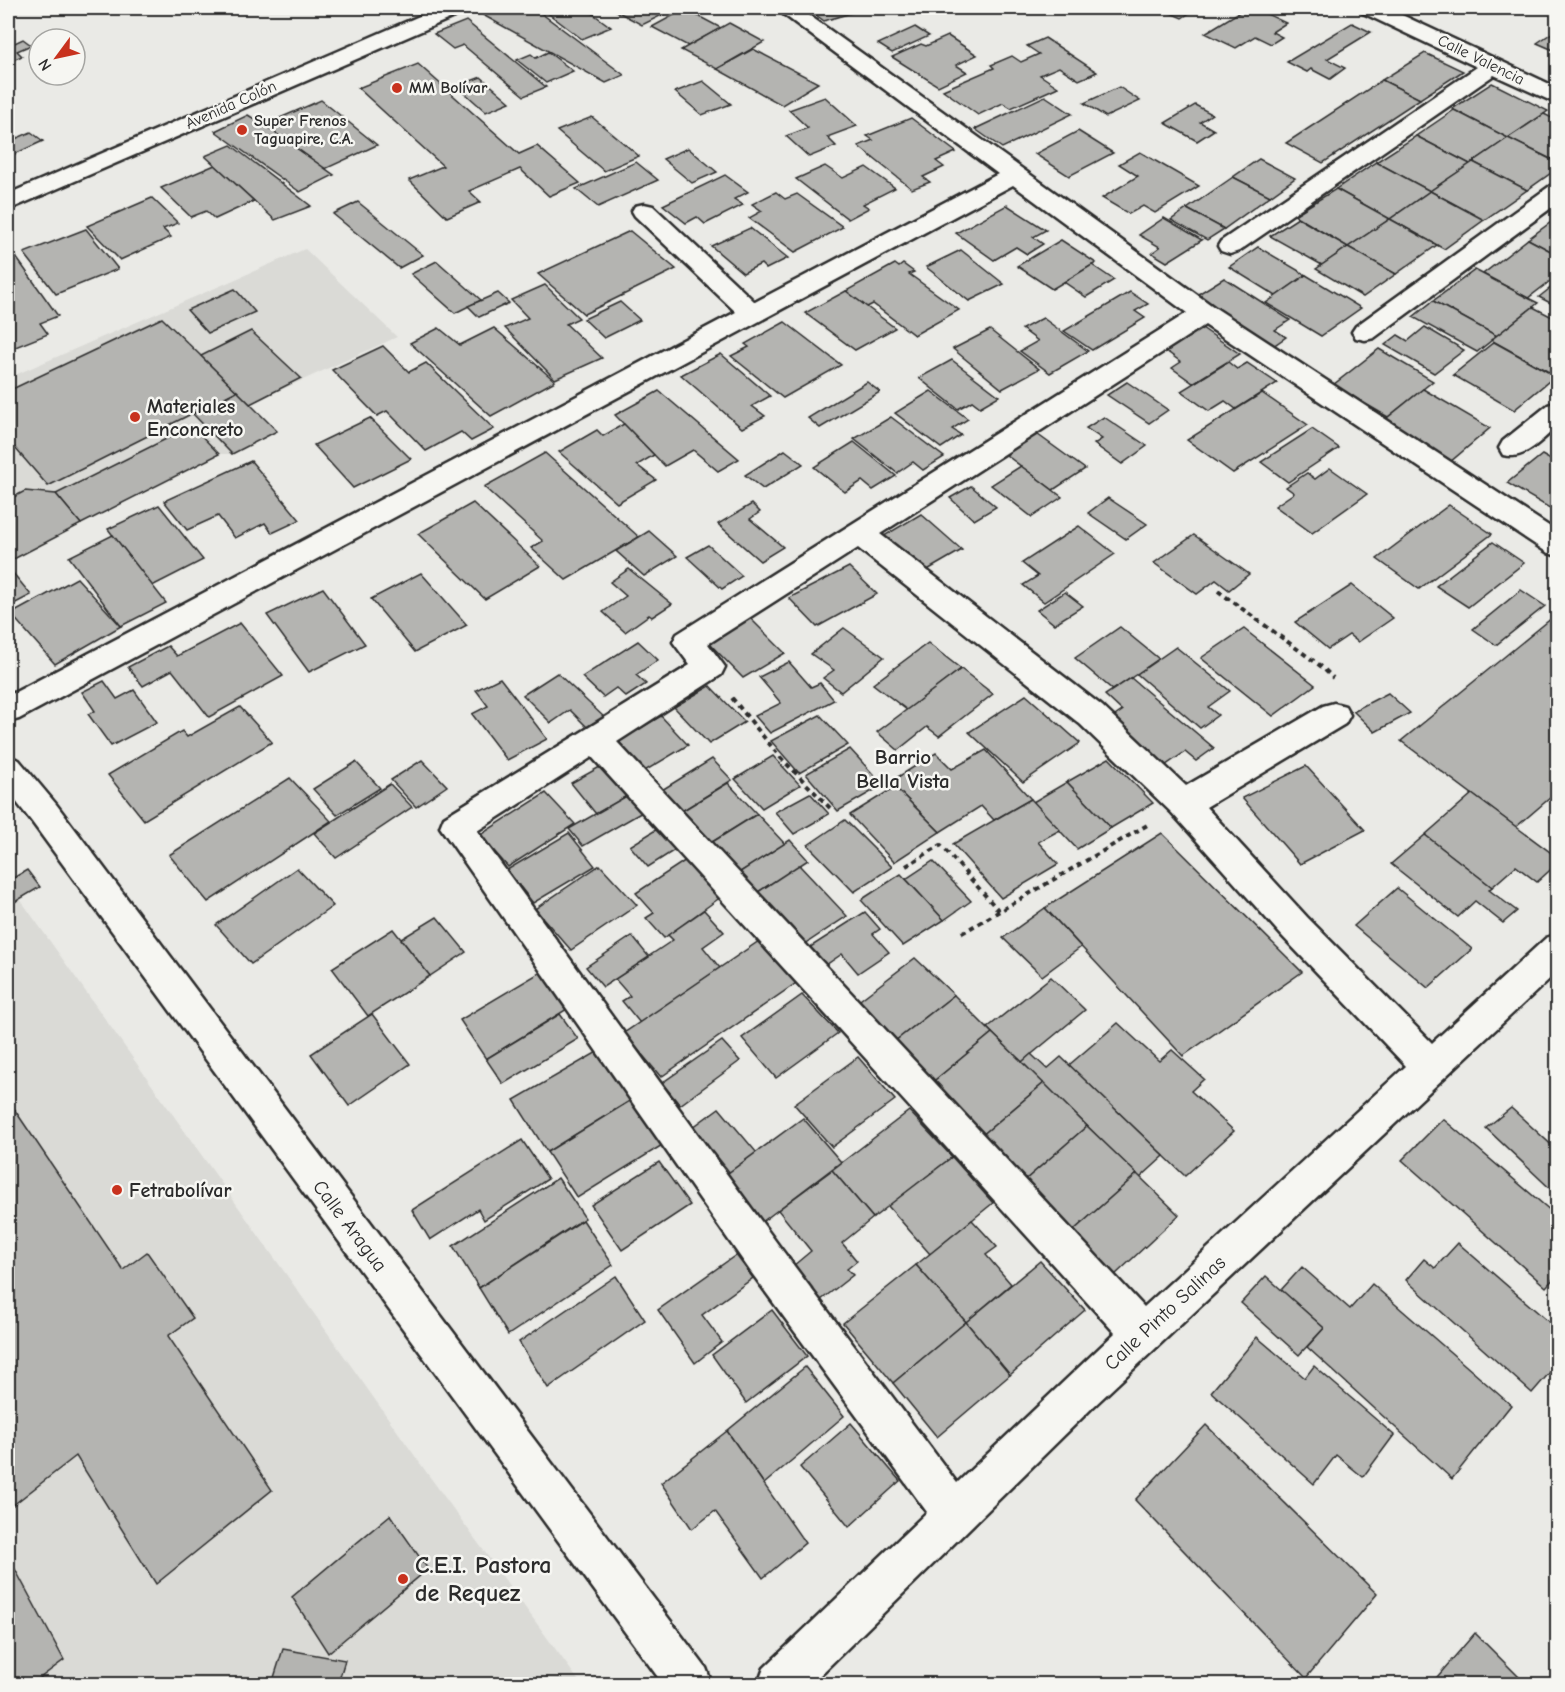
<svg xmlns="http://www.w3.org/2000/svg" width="1565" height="1692" viewBox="0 0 1565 1692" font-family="'Comic Neue',sans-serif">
<rect width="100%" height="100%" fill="#eaeae6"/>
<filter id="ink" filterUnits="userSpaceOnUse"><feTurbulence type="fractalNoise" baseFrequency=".0167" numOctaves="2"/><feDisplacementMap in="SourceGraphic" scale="12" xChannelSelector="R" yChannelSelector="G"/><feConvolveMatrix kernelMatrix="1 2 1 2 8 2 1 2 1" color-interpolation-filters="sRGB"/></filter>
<g filter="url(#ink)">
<g fill="#dadad6">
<path d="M305,249L397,337L250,404L277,431L232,454H219L8,562V363L15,375Z"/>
<path d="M20,899L427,1473L581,1684H8V906Z"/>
</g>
<g fill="#b4b4b1" stroke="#2b2b2b" stroke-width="1.5">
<path d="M500,8H534L624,75L606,83L483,15Z"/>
<path d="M553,8H585L611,27L582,39L545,11Z"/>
<path d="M611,8H664L670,11L642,25Z"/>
<path d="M807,8H868L824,21Z"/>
<path d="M1159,8H1197L1182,18Z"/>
<path d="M1246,8H1254L1286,23L1272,32L1282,37L1271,44L1255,36L1236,48L1205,33Z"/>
<path d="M685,9L721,28L688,46L652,27Z"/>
<path d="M466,21L546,87L524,96L463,45L453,49L434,34Z"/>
<path d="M729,23L764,42L717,69L681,50Z"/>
<path d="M1352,23L1371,32L1327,59L1345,68L1330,79L1311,69L1307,72L1287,62Z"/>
<path d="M915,27L929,36L892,53L878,44Z"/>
<path d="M1558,29V52L1537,43Z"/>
<path d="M948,36L977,55L956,65L967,72L938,86L892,57L921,44L926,46Z"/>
<path d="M1045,38L1097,72L1079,80L1059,67L1040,75L1058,87L1011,108L1003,103L978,115L943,90L994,68L991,65L1012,56L1021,62L1039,54L1027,46Z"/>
<path d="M23,39L31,45L17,51L22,56L8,62V46Z"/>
<path d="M753,49L818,83L782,105L717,69Z"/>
<path d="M548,52L573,71L546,83L517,60L531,54L536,58Z"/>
<path d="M1425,53L1463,71L1420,99L1382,80Z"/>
<path d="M418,64L519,154L537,146L580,183L549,196L520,169L469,191L481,202L447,217L409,180L443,166L358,88Z"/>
<path d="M481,77L510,102L486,112L457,86Z"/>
<path d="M1382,80L1420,99L1323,163L1286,143Z"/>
<path d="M703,81L731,104L702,115L675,92Z"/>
<path d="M1492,83L1548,111L1508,138L1452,109Z"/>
<path d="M1119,87L1140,101L1106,117L1084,103Z"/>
<path d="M1045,96L1072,114L1002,148L975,129Z"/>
<path d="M825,97L857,126L827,137L836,146L809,157L786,136L808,128L789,110Z"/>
<path d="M321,100L377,145L325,169L264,125Z"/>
<path d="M1195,105L1212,114L1200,122L1214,130L1197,141L1165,123Z"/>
<path d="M1454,110L1508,138L1470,164L1416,136Z"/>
<path d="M1544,114L1558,121V157L1553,160L1508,138Z"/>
<path d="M248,115L264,125L334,175L300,192L215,131Z"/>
<path d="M592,117L639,156L604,171L557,131Z"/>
<path d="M911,118L956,152L936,161L944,167L923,177L930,182L912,189L858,146L873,140L867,136Z"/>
<path d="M1078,131L1113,153L1069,176L1035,154Z"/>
<path d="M31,132L43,141L8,157V142Z"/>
<path d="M1416,136L1470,164L1430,191L1376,162Z"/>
<path d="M1508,138L1558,163V168L1527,190L1473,162Z"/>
<path d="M231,145L311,206L275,220L205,156Z"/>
<path d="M688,148L717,172L692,183L663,159Z"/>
<path d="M1140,152L1199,186L1155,213L1143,206L1129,214L1102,198L1138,176L1119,164Z"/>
<path d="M1259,159L1295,178L1270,196L1233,177Z"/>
<path d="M636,162L658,180L598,207L576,189Z"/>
<path d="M1376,162L1430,191L1390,219L1336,189Z"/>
<path d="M1473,162L1527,190L1484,220L1430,191Z"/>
<path d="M215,165L254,201L215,219L206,211L191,217L161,188Z"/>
<path d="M825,166L843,178L866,167L895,188L863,204L869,208L848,219L796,179Z"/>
<path d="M725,175L748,192L734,199L743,205L705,224L697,217L686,223L663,205Z"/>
<path d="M1233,177L1270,196L1224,229L1187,209Z"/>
<path d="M1336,189L1390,219L1348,247L1294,215Z"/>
<path d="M1430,191L1484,220L1444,249L1390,219Z"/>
<path d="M776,192L785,199L797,194L843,227L795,252L749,218L762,211L752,204Z"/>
<path d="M152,198L178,223L163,229L171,237L120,260L87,226Z"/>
<path d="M358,202L423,255L399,268L333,214Z"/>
<path d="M1007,205L1046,230L1033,237L1043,244L1027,254L1016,247L994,260L956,233Z"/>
<path d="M1187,209L1224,229L1207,240L1171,220Z"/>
<path d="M1558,217V255L1528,239Z"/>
<path d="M1164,218L1202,240L1167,262L1152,253L1160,247L1139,235Z"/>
<path d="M1298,218L1348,247L1322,265L1270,236Z"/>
<path d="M1390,219L1437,245L1396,274L1348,247Z"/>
<path d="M750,228L788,258L766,269L761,264L743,273L711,246Z"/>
<path d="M86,229L118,269L56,294L24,253Z"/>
<path d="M630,231L676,269L584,314L538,274Z"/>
<path d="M1528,239L1558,255V275L1528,298L1483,274Z"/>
<path d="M1061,240L1096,263L1052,289L1017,266Z"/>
<path d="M1258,247L1306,275L1276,296L1229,267Z"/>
<path d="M1348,247L1396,274L1363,297L1316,269Z"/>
<path d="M961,250L1004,284L969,301L926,267Z"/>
<path d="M16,257L58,316L40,323L48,334L8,350V260Z"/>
<path d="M437,261L481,300L455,313L411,274Z"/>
<path d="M895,264L899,267L903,264L914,272L909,274L959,310L914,335L873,304L867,307L846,291Z"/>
<path d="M1092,265L1114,280L1086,297L1064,282Z"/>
<path d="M1475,270L1528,298L1538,303L1497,336L1433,301Z"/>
<path d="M1306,275L1361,308L1321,336L1266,303Z"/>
<path d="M1224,278L1290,320L1275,330L1286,337L1273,346L1195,296Z"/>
<path d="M1558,282V307L1539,297Z"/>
<path d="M545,285L579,318L566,324L602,358L555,379L505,328L528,318L511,300Z"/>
<path d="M235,289L255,312L208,333L187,310Z"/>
<path d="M846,291L867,307L895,328L855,350L805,313Z"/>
<path d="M1130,292L1148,304L1135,311L1145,318L1092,350L1064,331Z"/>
<path d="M498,293L509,303L479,317L468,306Z"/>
<path d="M1433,301L1497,336L1477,352L1413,317Z"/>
<path d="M620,302L640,320L604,338L584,319Z"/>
<path d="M1533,307L1558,320V377L1491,340Z"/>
<path d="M162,318L237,391L48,486L8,440V391Z"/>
<path d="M1043,318L1088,351L1050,373L1020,351L1038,341L1022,329Z"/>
<path d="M785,322L841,365L783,398L731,356L749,347L745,344Z"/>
<path d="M1199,326L1240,354L1193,383L1172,368L1181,362L1162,348Z"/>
<path d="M1425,327L1464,350L1434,373L1385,345L1398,335L1408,341Z"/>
<path d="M439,328L460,345L494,328L555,381L491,416L410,343Z"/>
<path d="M990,330L1039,369L1002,389L953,349Z"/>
<path d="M251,331L301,378L250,404L201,356Z"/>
<path d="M1494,342L1555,376L1514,410L1453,375Z"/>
<path d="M383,346L409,372L426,363L494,429L471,441L461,432L426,451L387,411L377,416L332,370Z"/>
<path d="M1379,349L1433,381L1388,417L1333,385Z"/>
<path d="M721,354L770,396L752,406L765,416L742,428L681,375Z"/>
<path d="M952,360L999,396L980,407L972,401L958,409L919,378Z"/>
<path d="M1228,362L1237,369L1247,363L1277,383L1236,409L1225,401L1209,411L1181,391Z"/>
<path d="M867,382L880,392L820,428L808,418Z"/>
<path d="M1127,382L1168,410L1149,423L1107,395Z"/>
<path d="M1423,389L1490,428L1450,462L1382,422Z"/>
<path d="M237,391L277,431L232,454L193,414Z"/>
<path d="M659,391L739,459L718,471L693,450L665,466L615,415Z"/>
<path d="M931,391L968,419L952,429L961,435L941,448L895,413Z"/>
<path d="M1262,393L1308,425L1233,473L1187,440Z"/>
<path d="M891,417L944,457L923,470L913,462L897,473L854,439Z"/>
<path d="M1104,417L1147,446L1122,464L1094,444L1102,439L1086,428Z"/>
<path d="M370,418L411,459L353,488L314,445Z"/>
<path d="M624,424L654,455L637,465L656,480L617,503L559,452L597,430L603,436Z"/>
<path d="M192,426L219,454L81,524L56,494Z"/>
<path d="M1312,429L1339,448L1288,482L1261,462Z"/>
<path d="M1034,432L1085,469L1053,490L1002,452Z"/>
<path d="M854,442L896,476L873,490L862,481L845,492L814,467Z"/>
<path d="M785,450L803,464L763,489L745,475Z"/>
<path d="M545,453L639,537L566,580L531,548L543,541L484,487Z"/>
<path d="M1542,455L1558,464V513L1507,483Z"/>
<path d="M251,461L300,520L272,533L265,523L235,538L218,516L187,530L164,501Z"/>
<path d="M1021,466L1062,497L1032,517L991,485Z"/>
<path d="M1330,468L1367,494L1312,533L1275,506L1294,493L1286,487L1307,473L1315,479Z"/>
<path d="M971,486L996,507L974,520L950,498Z"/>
<path d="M25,491L56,494L81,524L8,562V500Z"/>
<path d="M1108,498L1147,524L1126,539L1088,513Z"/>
<path d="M473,503L540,566L485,599L418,534Z"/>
<path d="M752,504L760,512L750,519L783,547L760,561L718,524Z"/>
<path d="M159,505L203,560L152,586L108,529Z"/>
<path d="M1449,505L1492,534L1419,589L1377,559Z"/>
<path d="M921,514L962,550L924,572L884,536Z"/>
<path d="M1079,526L1115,554L1044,602L1023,585L1038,576L1022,563Z"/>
<path d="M649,531L677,556L644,576L616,551Z"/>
<path d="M113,535L166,603L121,626L69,557Z"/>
<path d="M1194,535L1249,574L1229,590L1216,580L1197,594L1154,563Z"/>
<path d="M1493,542L1524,563L1468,607L1436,586Z"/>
<path d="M708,545L742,576L722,589L687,557Z"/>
<path d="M8,567L31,595L8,607Z"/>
<path d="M849,567L877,594L817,627L789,598Z"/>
<path d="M629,569L672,604L652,617L649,615L625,632L603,612L626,596L610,582Z"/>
<path d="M421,573L467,625L415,652L371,599Z"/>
<path d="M77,578L121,626L55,664L11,614Z"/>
<path d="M1352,585L1393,618L1358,642L1349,635L1328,649L1295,622Z"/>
<path d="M323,588L365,644L309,672L267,615Z"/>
<path d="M1521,590L1545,606L1496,645L1473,629Z"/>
<path d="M1065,592L1083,606L1054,624L1037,610Z"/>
<path d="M1558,613V791L1516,827L1401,741Z"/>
<path d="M750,618L785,653L743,678L708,642Z"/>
<path d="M240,623L283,676L209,717L172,670L143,686L128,667L168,646L177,656Z"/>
<path d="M1120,627L1159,659L1113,690L1075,658Z"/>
<path d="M844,628L884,657L841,692L823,678L834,670L811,654Z"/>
<path d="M1244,629L1315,685L1273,716L1201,658Z"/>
<path d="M638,641L658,660L636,675L646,684L626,697L616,688L603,697L582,677Z"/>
<path d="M928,643L961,669L907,710L873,684Z"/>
<path d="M1176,647L1230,691L1208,707L1218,715L1200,728L1137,674Z"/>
<path d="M789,662L811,687L820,683L834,700L770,733L755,716L781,703L759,677Z"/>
<path d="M961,669L993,694L939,736L927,727L898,750L877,732Z"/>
<path d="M557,673L604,717L587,727L570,710L551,723L523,695Z"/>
<path d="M500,678L547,739L507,760L472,714L488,706L476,690Z"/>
<path d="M1131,678L1214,748L1196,761L1185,752L1166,765L1112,718L1122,711L1105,695Z"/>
<path d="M104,681L117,699L134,690L157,722L111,746L88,714L95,711L82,692Z"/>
<path d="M710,686L745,722L709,744L674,707Z"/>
<path d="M1388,693L1410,713L1375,732L1353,711Z"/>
<path d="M1026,695L1080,743L1023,782L969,732Z"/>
<path d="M240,707L272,742L144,820L108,775L182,731L187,737Z"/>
<path d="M820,715L848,745L799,773L771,741Z"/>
<path d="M661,716L688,745L638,775L612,745Z"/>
<path d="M850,749L883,785L838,811L806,774Z"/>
<path d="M986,750L1031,799L994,820L981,806L940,832L890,782L936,753L952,769Z"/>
<path d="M773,756L800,785L762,808L735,779Z"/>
<path d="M1109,758L1153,803L1111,828L1067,782Z"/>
<path d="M712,759L732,780L677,814L657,793Z"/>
<path d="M422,760L447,786L416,807L391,780Z"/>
<path d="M356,762L380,788L337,815L313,789Z"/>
<path d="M607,763L632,793L596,814L571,783Z"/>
<path d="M1306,766L1365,830L1300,864L1242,798Z"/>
<path d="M290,778L331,821L208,902L169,855Z"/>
<path d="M1067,782L1111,828L1077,849L1033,802Z"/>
<path d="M728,783L757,814L701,849L677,814Z"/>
<path d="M390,784L412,807L336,858L314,833Z"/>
<path d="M895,787L940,832L894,862L850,815Z"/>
<path d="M546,793L575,824L508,867L480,835Z"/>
<path d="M632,793L646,810L583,846L569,829Z"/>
<path d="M810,793L829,814L794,834L775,812Z"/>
<path d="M1472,794L1558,858V863L1537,882L1516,866L1492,887L1425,835Z"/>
<path d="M1031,799L1060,830L1038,842L1058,864L1001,898L953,844Z"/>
<path d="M757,814L785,844L734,876L706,846Z"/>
<path d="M845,820L892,867L854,892L808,845Z"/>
<path d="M662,826L681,846L648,867L630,846Z"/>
<path d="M569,833L595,866L533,903L507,870Z"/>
<path d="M1162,833L1302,972L1183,1056L1045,908Z"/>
<path d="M1425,835L1492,887L1489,890L1517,911L1503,923L1475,901L1458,917L1391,864Z"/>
<path d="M790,840L808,860L752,896L734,876Z"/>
<path d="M686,860L721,897L664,938L646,918L654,913L636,893Z"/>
<path d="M933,861L971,901L944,920L906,879Z"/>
<path d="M600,865L637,905L571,950L535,909Z"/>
<path d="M799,865L847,916L805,944L758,892Z"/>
<path d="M297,868L333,906L251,964L216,925Z"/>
<path d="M27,870L40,887L8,906V881Z"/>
<path d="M901,874L944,920L903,946L861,900Z"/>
<path d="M1397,888L1472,949L1428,988L1354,926Z"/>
<path d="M1045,908L1081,947L1042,976L1003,938Z"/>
<path d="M704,910L724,932L703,947L720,968L640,1023L622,1001L630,996L615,979L673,940L668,935Z"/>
<path d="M865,912L880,929L873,934L889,952L858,973L842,954L817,971L801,953Z"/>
<path d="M437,917L466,952L430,976L401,939Z"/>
<path d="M393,929L430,976L368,1016L332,968Z"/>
<path d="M632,936L649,957L603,987L586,967Z"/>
<path d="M762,939L799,981L661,1077L624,1033Z"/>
<path d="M915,958L954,995L890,1045L852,1006Z"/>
<path d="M546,969L572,1006L486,1059L460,1020Z"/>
<path d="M1051,977L1085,1010L1022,1062L987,1028Z"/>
<path d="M802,995L838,1033L776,1078L742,1038Z"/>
<path d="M954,995L992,1033L929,1085L890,1045Z"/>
<path d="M372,1014L410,1064L349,1106L311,1054Z"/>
<path d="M560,1014L578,1039L503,1084L486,1059Z"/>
<path d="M1118,1023L1159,1061L1172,1050L1204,1079L1191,1091L1234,1131L1185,1176L1069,1065Z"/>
<path d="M992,1033L1044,1083L980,1137L929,1085Z"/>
<path d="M722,1041L740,1061L680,1105L662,1083Z"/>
<path d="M599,1051L633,1099L547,1152L514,1100Z"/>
<path d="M1031,1054L1047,1069L1061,1057L1164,1156L1140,1178L1022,1062Z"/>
<path d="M858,1057L895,1100L832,1147L794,1104Z"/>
<path d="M1044,1083L1087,1126L1024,1181L980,1137Z"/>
<path d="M633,1099L664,1144L577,1198L547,1152Z"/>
<path d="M8,1100L123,1270L147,1252L193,1318L168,1336L272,1490L156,1584L76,1456L8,1509Z"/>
<path d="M719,1108L757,1153L730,1173L712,1150L703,1157L685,1133Z"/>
<path d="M1511,1108L1556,1149L1558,1148V1196L1486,1128Z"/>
<path d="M909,1111L952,1157L873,1218L832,1170Z"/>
<path d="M803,1118L841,1162L758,1225L720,1179Z"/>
<path d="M1443,1119L1558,1217V1274L1546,1287L1402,1160Z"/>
<path d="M1087,1126L1137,1174L1073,1231L1024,1181Z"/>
<path d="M522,1140L548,1179L484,1220L478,1209L430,1240L412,1210Z"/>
<path d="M952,1157L993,1203L930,1254L888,1206Z"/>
<path d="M659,1162L690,1205L622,1250L591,1205Z"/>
<path d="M832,1170L873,1218L842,1243L857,1261L847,1269L853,1275L821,1300L793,1266L811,1251L778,1210Z"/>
<path d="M1137,1174L1179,1215L1115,1275L1073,1231Z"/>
<path d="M558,1178L585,1218L479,1288L453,1246Z"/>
<path d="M583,1220L613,1265L508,1335L479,1288Z"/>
<path d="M972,1220L997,1247L986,1255L1011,1284L966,1322L916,1265Z"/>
<path d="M1458,1243L1558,1330V1363L1532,1393L1406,1280L1424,1259L1435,1268Z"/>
<path d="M736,1255L753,1278L702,1315L722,1342L695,1363L658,1310Z"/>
<path d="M1040,1261L1085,1310L1010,1375L966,1322Z"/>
<path d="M916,1265L966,1322L893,1383L843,1323Z"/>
<path d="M1302,1267L1350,1309L1372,1284L1511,1405L1452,1479L1307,1347L1324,1328L1281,1290Z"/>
<path d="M616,1276L645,1320L548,1388L519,1342Z"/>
<path d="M1266,1276L1324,1328L1299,1355L1241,1303Z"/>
<path d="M772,1310L807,1356L746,1403L712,1355Z"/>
<path d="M966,1322L1010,1375L937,1437L893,1383Z"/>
<path d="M1257,1337L1305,1378L1314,1366L1394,1435L1363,1477L1336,1455L1314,1484L1211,1392Z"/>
<path d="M805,1367L844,1416L764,1484L727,1431Z"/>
<path d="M851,1423L900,1481L849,1527L800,1467Z"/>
<path d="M1206,1425L1377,1594L1306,1678L1135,1500Z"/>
<path d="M727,1431L805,1543L763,1578L715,1511L692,1529L661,1483Z"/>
<path d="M390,1515L428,1569L328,1653L292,1597Z"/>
<path d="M15,1569L64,1660L40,1678L43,1684H8V1574Z"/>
<path d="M1475,1633L1526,1684H1431Z"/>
<path d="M283,1649L345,1660L338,1684H272Z"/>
</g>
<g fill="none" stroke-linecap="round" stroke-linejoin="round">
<defs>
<g id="street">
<path d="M438,8H466L463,13L8,210V194Z"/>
<path d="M775,8H799L1214,307L1558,532V556L1548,553L1205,325L880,534L1102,706L1186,786L1323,706L1334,703L1345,706L1350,715L1345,724L1206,807L1307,917L1432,1043L1546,938L1558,934V971L1093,1407L811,1684H758L764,1668L927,1512L751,1272L440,827L444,817L690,665L673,642L677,634L1187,313L1013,185L19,719L8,722V696L736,312L635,216L632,211L635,206L644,204L653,206L755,302L998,174ZM858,548L1080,724L1172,813L1283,937L1406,1066L1144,1307L617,742L721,675L725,667L708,644ZM592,757L1115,1333L957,1483L779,1246L477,831Z"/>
<path d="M1361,8H1387L1558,88V104L1494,75L1239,251L1230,254L1221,251L1218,246L1221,241L1477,67L1363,13Z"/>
<path d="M1558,184V203L1374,338L1365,340L1356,338L1352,332L1356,326L1550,186Z"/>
<path d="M1558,402V426C1542,439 1525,461 1503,455L1499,448L1503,441L1548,405Z"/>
<path d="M8,756L19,760L56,804L706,1668L712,1684H663L32,822L8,791Z"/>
</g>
</defs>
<use href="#street" stroke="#2b2b2b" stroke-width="5"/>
<g stroke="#2b2b2b" stroke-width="4" stroke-dasharray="5 4.5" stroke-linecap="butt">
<path d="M1218,591L1322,667L1333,678"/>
<path d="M732,698L780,757L833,811"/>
<path d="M906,866L941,845L999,911"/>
<path d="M962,933L1149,824"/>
</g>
<use href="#street" fill="#f6f6f2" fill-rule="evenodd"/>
</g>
</g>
<g fill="#c8321e" stroke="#f6f6f2" stroke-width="2">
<circle cx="397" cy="88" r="6"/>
<circle cx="242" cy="130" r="6"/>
<circle cx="135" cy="417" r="6"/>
<circle cx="117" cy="1190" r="6"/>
<circle cx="403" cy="1579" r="6"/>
</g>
<g text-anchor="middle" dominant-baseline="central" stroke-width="5" stroke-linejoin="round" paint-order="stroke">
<g font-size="16" fill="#2b2b2b" stroke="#f6f6f2">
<text transform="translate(1481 60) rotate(26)">Calle Valencia</text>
<text transform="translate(231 105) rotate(-24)">Avenida Colón</text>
</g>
<g font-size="16" font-weight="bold" fill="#2b2b2b" stroke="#f6f6f2" text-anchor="start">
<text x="409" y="88">MM Bolívar</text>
<text x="254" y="121">Super Frenos<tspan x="254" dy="18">Taguapire, C.A.</tspan></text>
</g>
<g font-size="20" font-weight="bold" fill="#2b2b2b" stroke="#f6f6f2" text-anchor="start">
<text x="147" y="406">Materiales<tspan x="147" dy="23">Enconcreto</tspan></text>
<text x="129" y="1190">Fetrabolívar</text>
</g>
<g font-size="20" fill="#2b2b2b" stroke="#f6f6f2">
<text transform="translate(350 1226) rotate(53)">Calle Aragua</text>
<text transform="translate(1165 1313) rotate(-43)">Calle Pinto Salinas</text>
</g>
<g font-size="21" font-weight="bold" fill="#2b2b2b" stroke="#f6f6f2">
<text x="903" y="757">Barrio<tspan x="903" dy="24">Bella Vista</tspan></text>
</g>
<g font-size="24" font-weight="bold" fill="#2b2b2b" stroke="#f6f6f2" text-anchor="start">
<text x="415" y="1565">C.E.I. Pastora<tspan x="415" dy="28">de Requez</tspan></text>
</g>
</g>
<rect width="1565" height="1692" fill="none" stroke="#f6f6f2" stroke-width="30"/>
<rect x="15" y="15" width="1535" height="1662" fill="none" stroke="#2b2b2b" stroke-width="2" filter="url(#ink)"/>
<g transform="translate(57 57) rotate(237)"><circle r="28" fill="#f6f6f2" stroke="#a5a5a2" stroke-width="1.5"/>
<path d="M0-4.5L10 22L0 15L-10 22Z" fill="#c8321e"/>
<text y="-9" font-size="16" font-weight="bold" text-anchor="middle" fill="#2b2b2b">N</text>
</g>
</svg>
